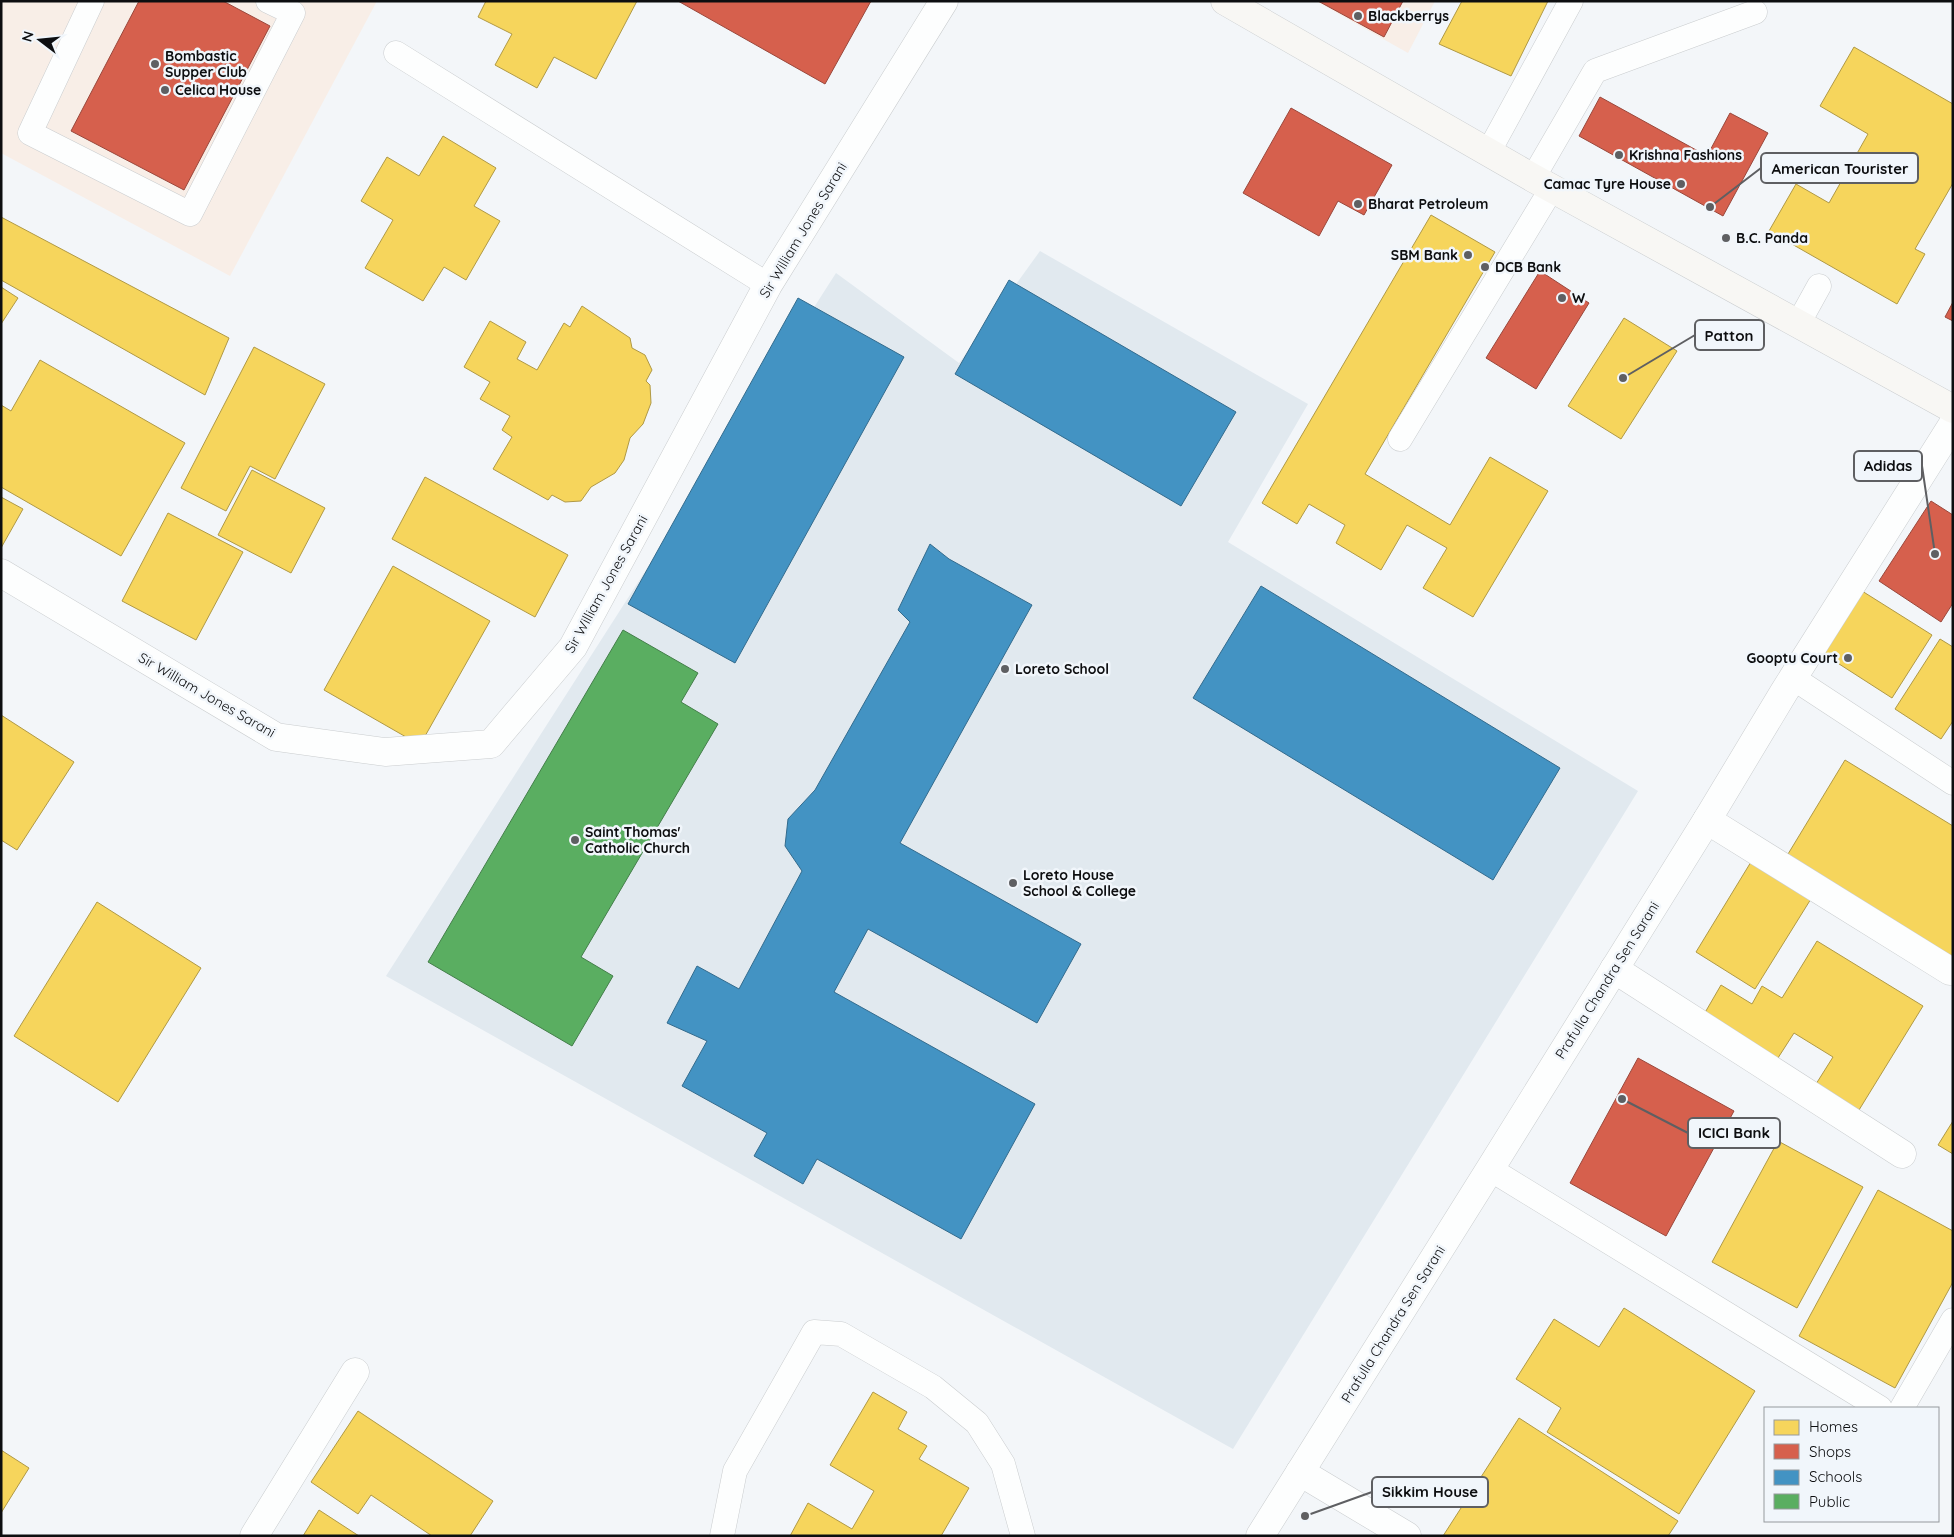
<svg xmlns="http://www.w3.org/2000/svg" width="1954" height="1537" viewBox="0 0 1954 1537" font-family="Quicksand,sans-serif">
<rect width="100%" height="100%" fill="#f3f6f9"/>
<g fill="#f8eee7">
<path d="M1,1H377L230,276L1,153Z"/>
<path d="M1316,1H1435L1408,53Z"/>
</g>
<path fill="#e1e9ef" d="M1040,251L1308,404L1228,542L1638,791L1233,1449L386,976L836,273L959,363Z"/>
<g fill="#f6d55c" stroke="#b09945">
<path d="M486,1H637L596,79L554,57L537,88L495,65L512,34L478,17Z"/>
<path d="M1462,1H1548L1511,76L1439,44Z"/>
<path d="M1854,47L1953,104V183L1915,249L1925,254L1897,304L1769,231L1796,184L1829,203L1868,134L1820,106Z"/>
<path d="M443,136L496,168L474,206L500,221L466,280L444,267L423,301L365,268L393,220L361,201L387,157L419,176Z"/>
<path d="M1431,215L1495,252L1365,474L1450,525L1490,457L1548,491L1473,617L1423,588L1447,548L1407,525L1381,570L1336,543L1345,525L1309,504L1297,524L1262,503Z"/>
<path d="M1,217L229,338L205,395L1,280Z"/>
<path d="M1,287L18,298L1,324Z"/>
<path d="M582,306L630,338L632,348L645,355L652,370L646,381L650,385L651,403L643,424L630,438L624,460L615,473L591,487L581,501L565,502L552,495L548,500L493,469L512,437L502,430L510,416L480,399L490,382L464,367L490,321L526,342L517,359L537,370L564,323L570,327Z"/>
<path d="M1624,318L1677,351L1621,439L1568,406Z"/>
<path d="M254,347L325,384L275,479L250,466L226,511L181,488Z"/>
<path d="M40,360L185,443L121,556L1,487V405L11,411Z"/>
<path d="M252,470L325,508L291,573L218,535Z"/>
<path d="M425,477L568,555L535,617L392,539Z"/>
<path d="M1,497L23,509L1,548Z"/>
<path d="M168,513L243,552L196,640L122,601Z"/>
<path d="M393,566L490,621L420,745L324,690Z"/>
<path d="M1862,591L1932,635L1892,698L1822,653Z"/>
<path d="M1940,639L1953,647V721L1941,739L1895,709Z"/>
<path d="M1,715L74,762L17,850L1,840Z"/>
<path d="M1845,760L1953,826V962L1785,859Z"/>
<path d="M1754,857L1814,894L1755,989L1696,952Z"/>
<path d="M97,902L201,968L118,1102L14,1036Z"/>
<path d="M1817,941L1923,1006L1859,1110L1816,1084L1833,1057L1794,1033L1776,1061L1703,1016L1721,985L1752,1004L1762,986L1782,998Z"/>
<path d="M1953,1121V1154L1938,1145Z"/>
<path d="M1778,1141L1863,1187L1797,1308L1712,1262Z"/>
<path d="M1878,1190L1953,1231V1282L1895,1388L1799,1336Z"/>
<path d="M1624,1308L1755,1391L1679,1514L1547,1432L1561,1408L1516,1379L1554,1319L1599,1347Z"/>
<path d="M873,1392L907,1412L898,1429L927,1446L919,1459L969,1488L941,1536H790L808,1503L852,1529L874,1491L830,1465Z"/>
<path d="M358,1411L493,1501L470,1536H432L371,1495L358,1514L311,1482Z"/>
<path d="M1519,1418L1678,1521L1668,1536H1443Z"/>
<path d="M1,1450L29,1468L1,1513Z"/>
<path d="M319,1510L359,1536H303Z"/>
</g>
<g fill="#d6604d" stroke="#9a473b">
<path d="M139,1H223L270,26L184,190L71,131Z"/>
<path d="M678,1H871L825,84Z"/>
<path d="M1318,1H1403L1384,37Z"/>
<path d="M1600,97L1707,156L1730,113L1768,133L1723,216L1579,136Z"/>
<path d="M1291,108L1392,165L1364,215L1338,201L1319,236L1243,193Z"/>
<path d="M1540,271L1589,303L1536,389L1486,358Z"/>
<path d="M1953,302V321L1945,317Z"/>
<path d="M1931,501L1953,515V603L1941,622L1879,581Z"/>
<path d="M1638,1058L1734,1111L1666,1236L1570,1183Z"/>
</g>
<g fill="#4393c3" stroke="#336b8d">
<path d="M1009,280L1236,412L1181,506L955,374Z"/>
<path d="M798,298L904,357L735,663L628,604Z"/>
<path d="M930,544L949,559L1032,605L900,843L1081,944L1037,1023L868,929L834,992L1035,1104L961,1239L817,1159L803,1184L754,1156L767,1133L682,1086L707,1041L667,1023L697,966L739,989L802,871L785,846L788,819L815,790L910,622L898,610Z"/>
<path d="M1261,586L1560,768L1493,880L1193,698Z"/>
</g>
<path fill="#5aae61" stroke="#437e49" d="M623,630L698,673L681,702L718,724L581,957L613,976L572,1046L428,962Z"/>
<g fill="none" stroke-linecap="round" stroke-linejoin="round">
<defs>
<g id="service">
<path d="M92,1L30,133L190,214L293,13L268,1"/>
<path d="M396,53L768,285"/>
<path d="M1488,153L1571,1"/>
<path d="M1533,178L1595,71L1755,12"/>
<path d="M1798,324L1819,286"/>
<path d="M1400,439L1552,188"/>
<path d="M1793,678L1953,783"/>
<path d="M1490,1169L1880,1408"/>
<path d="M1902,1408L1953,1320"/>
<path d="M722,1536L735,1471L814,1332L841,1334L933,1387L977,1423L1003,1464L1023,1536"/>
</g>
<g id="minor">
<path d="M1,573L276,737L385,752L491,744L573,647L768,285L944,1"/>
<path d="M1707,820L1950,971"/>
<path d="M1614,969L1902,1154"/>
<path d="M1300,1472L1407,1536"/>
<path d="M254,1536L355,1372"/>
<path d="M1260,1536L1490,1169L1707,820L1784,692L1953,424"/>
</g>
<path id="secondary" d="M1225,1L1533,178L1953,409"/>
</defs>
<use href="#service" stroke="#cacdcf" stroke-width="25"/>
<use href="#minor" stroke="#cacdcf" stroke-width="29"/>
<use href="#secondary" stroke="#cacdcf" stroke-width="29"/>
<use href="#service" stroke="#fdfefe" stroke-width="24"/>
<use href="#minor" stroke="#fdfefe" stroke-width="28"/>
<use href="#secondary" stroke="#f8f7f4" stroke-width="28"/>
</g>
<g fill="#5e5f62" stroke="#f1f6fb" stroke-width="2">
<circle cx="1358" cy="16" r="5"/>
<circle cx="155" cy="64" r="5"/>
<circle cx="165" cy="90" r="5"/>
<circle cx="1619" cy="155" r="5"/>
<circle cx="1681" cy="184" r="5"/>
<circle cx="1358" cy="204" r="5"/>
<circle cx="1726" cy="238" r="5"/>
<circle cx="1468" cy="255" r="5"/>
<circle cx="1485" cy="267" r="5"/>
<circle cx="1562" cy="298" r="5"/>
<circle cx="1848" cy="658" r="5"/>
<circle cx="1005" cy="669" r="5"/>
<circle cx="575" cy="840" r="5"/>
<circle cx="1013" cy="883" r="5"/>
</g>
<g text-anchor="middle" dominant-baseline="central" stroke-width="5" stroke-linejoin="round" paint-order="stroke">
<g font-size="14" font-weight="bold" fill="#0d0e10" stroke="#f1f6fb" text-anchor="start">
<text x="1368" y="16">Blackberrys</text>
<text x="165" y="56">Bombastic<tspan x="165" dy="16">Supper Club</tspan></text>
<text x="175" y="90">Celica House</text>
<text x="1629" y="155">Krishna Fashions</text>
<text x="1671" y="184" text-anchor="end">Camac Tyre House</text>
<text x="1368" y="204">Bharat Petroleum</text>
<text x="1736" y="238">B.C. Panda</text>
<text x="1458" y="255" text-anchor="end">SBM Bank</text>
<text x="1495" y="267">DCB Bank</text>
<text x="1572" y="298">W</text>
<text x="1838" y="658" text-anchor="end">Gooptu Court</text>
<text x="1015" y="669">Loreto School</text>
<text x="585" y="832">Saint Thomas'<tspan x="585" dy="16">Catholic Church</tspan></text>
<text x="1023" y="875">Loreto House<tspan x="1023" dy="16">School &amp; College</tspan></text>
</g>
<g font-size="14" fill="#0d0e10" stroke="#f1f6fb">
<text transform="translate(803 230) rotate(-59)">Sir William Jones Sarani</text>
<text transform="translate(606 584) rotate(-61)">Sir William Jones Sarani</text>
<text transform="translate(207 695) rotate(30)">Sir William Jones Sarani</text>
<text transform="translate(1607 980) rotate(-58)">Prafulla Chandra Sen Sarani</text>
<text transform="translate(1393 1324) rotate(-58)">Prafulla Chandra Sen Sarani</text>
</g>
</g>
<path fill="none" stroke="#5e5f62" stroke-width="2" d="M1710 207L1761 168M1623 378L1695 335M1935 554L1922 466M1622 1099L1688 1133M1305 1516L1372 1492"/>
<g fill="#5e5f62" stroke="#f1f6fb" stroke-width="2">
<circle cx="1710" cy="207" r="5"/>
<circle cx="1623" cy="378" r="5"/>
<circle cx="1935" cy="554" r="5"/>
<circle cx="1622" cy="1099" r="5"/>
<circle cx="1305" cy="1516" r="5"/>
</g>
<g fill="#f1f6fb" stroke="#5e5f62" stroke-width="2">
<rect x="1761" y="153" width="157" height="30" rx="5"/>
<rect x="1695" y="320" width="69" height="30" rx="5"/>
<rect x="1854" y="451" width="68" height="30" rx="5"/>
<rect x="1688" y="1118" width="92" height="30" rx="5"/>
<rect x="1372" y="1477" width="116" height="30" rx="5"/>
</g>
<g font-size="15" text-anchor="middle" font-weight="bold" fill="#0d0e10">
<text x="1840" y="174">American Tourister</text>
<text x="1729" y="341">Patton</text>
<text x="1888" y="471">Adidas</text>
<text x="1734" y="1138">ICICI Bank</text>
<text x="1430" y="1497">Sikkim House</text>
</g>
<rect width="1954" height="1537" fill="none" stroke="#0d0e10" stroke-width="5"/>
<rect x="1764" y="1407" width="175" height="115" fill="#f1f6fb" stroke="#96999d"/>
<rect x="1774" y="1420" width="25" height="15" fill="#f6d55c" stroke="#96999d"/>
<text x="1809" y="1432" font-size="15" fill="#0d0e10">Homes</text>
<rect x="1774" y="1444" width="25" height="15" fill="#d6604d" stroke="#96999d"/>
<text x="1809" y="1457" font-size="15" fill="#0d0e10">Shops</text>
<rect x="1774" y="1470" width="25" height="15" fill="#4393c3" stroke="#96999d"/>
<text x="1809" y="1482" font-size="15" fill="#0d0e10">Schools</text>
<rect x="1774" y="1494" width="25" height="15" fill="#5aae61" stroke="#96999d"/>
<text x="1809" y="1507" font-size="15" fill="#0d0e10">Public</text>
<g transform="translate(40 40) rotate(286)" stroke="#f1f6fb" stroke-width="4" paint-order="stroke">
<path d="M0-4L9 19L0 12L-9 19Z" fill="#0d0e10"/>
<text y="-8" font-size="14" font-weight="bold" text-anchor="middle" fill="#0d0e10">N</text>
</g>
</svg>
